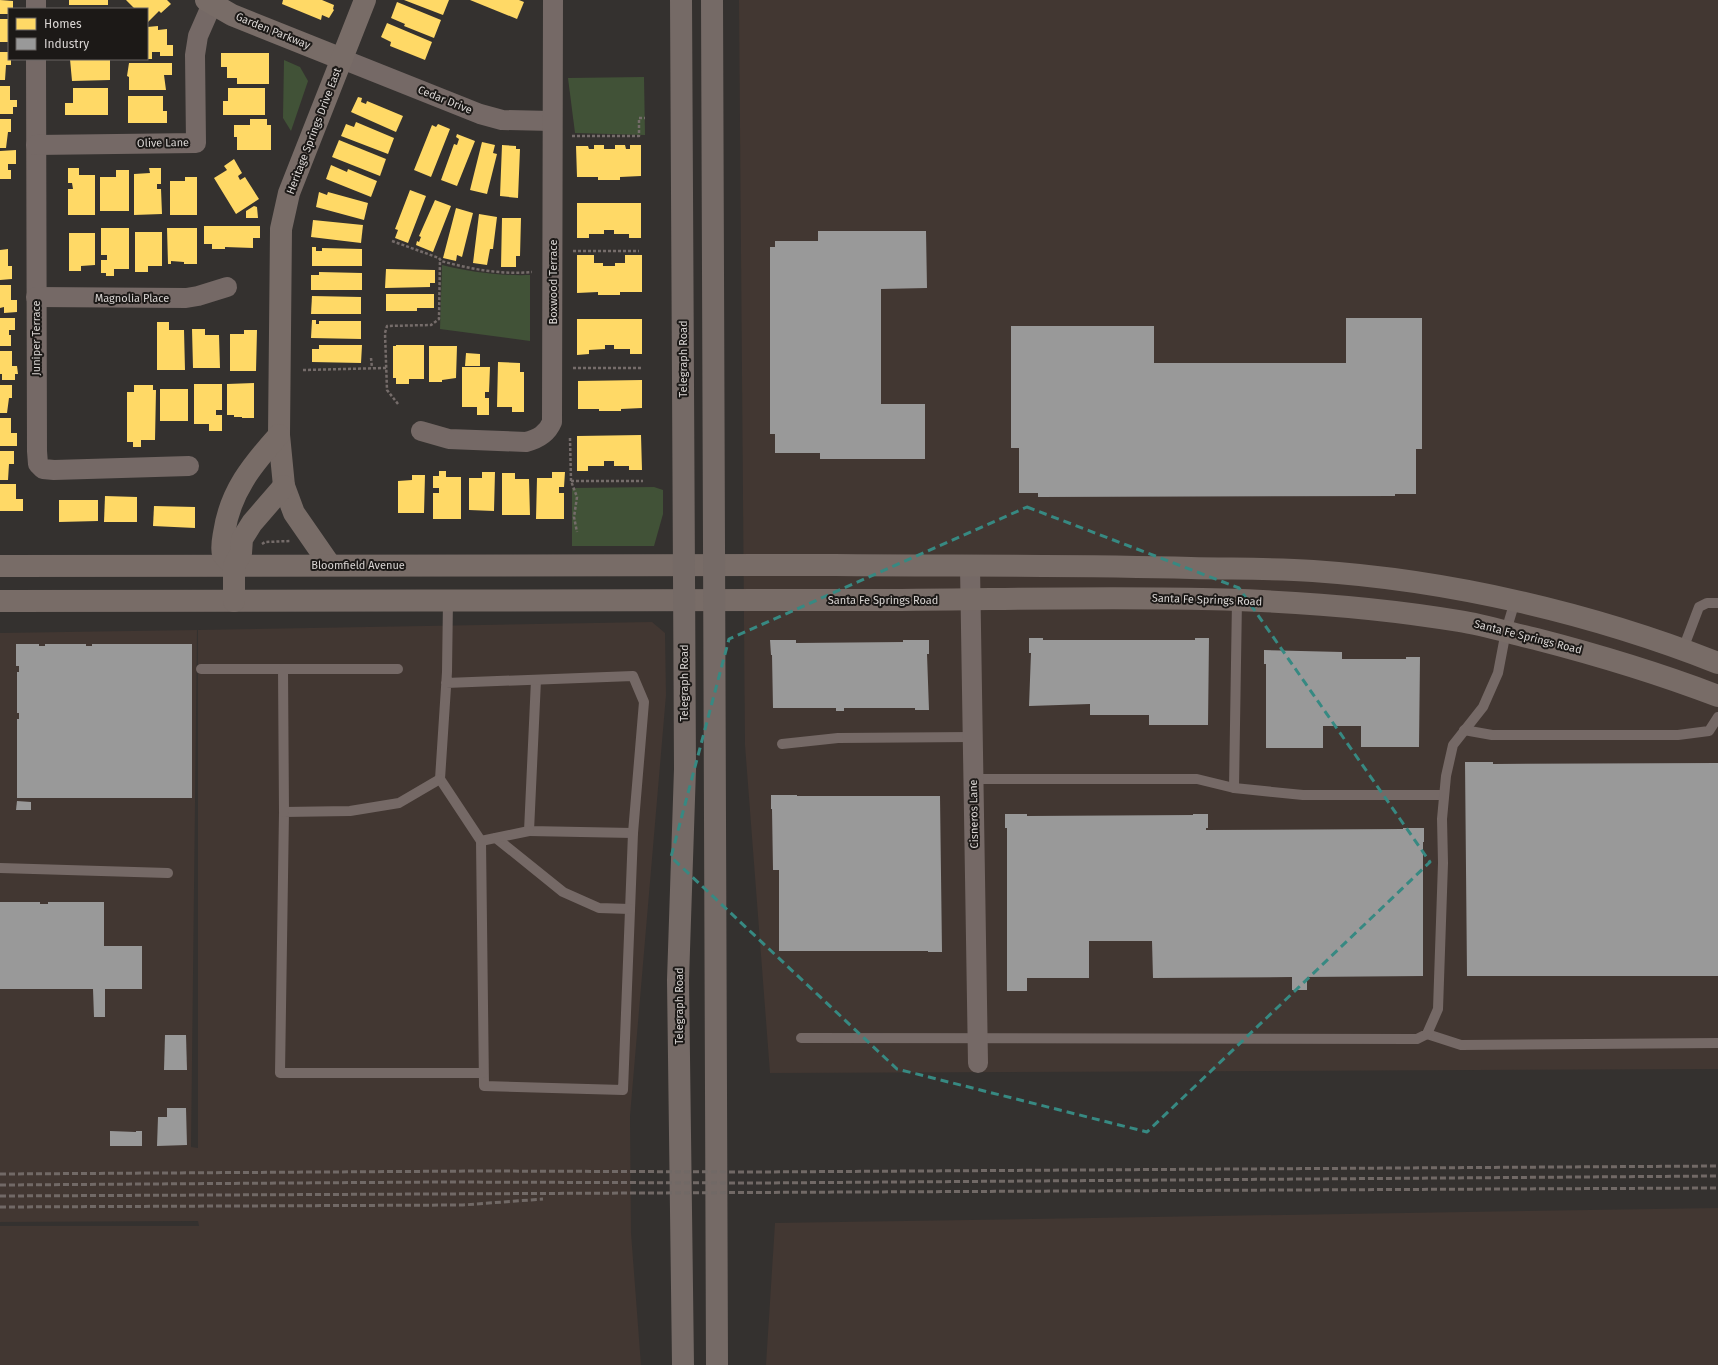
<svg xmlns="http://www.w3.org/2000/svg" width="1718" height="1365" viewBox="0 0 1718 1365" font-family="'Fira Sans',sans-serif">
<rect width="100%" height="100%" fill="#34312f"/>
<g fill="#423732">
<path d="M739,0H1718V1069L770,1073L745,745Z"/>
<path d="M652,622L665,633L666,695L630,1116L631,1233L641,1365H0V1226H199L198,1221L0,1222V633L197,630L191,1147L198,1148V630Z"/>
<path d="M1718,1208V1365H766L775,1223Z"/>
</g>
<g fill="#415237">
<path d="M284,60L300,67L308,81L291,131L283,118Z"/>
<path d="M644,77L645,135L575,133L568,78Z"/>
<path d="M442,265C470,272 501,276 530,275V341L440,329Z"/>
<path d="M654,487L663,490V514L654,546H572V488Z"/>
</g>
<g fill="#ffd966">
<path d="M0,0L13,1V9H9V14H0Z"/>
<rect x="69" y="0" width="39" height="5"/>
<path d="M126,0H167L171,4L161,13L159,11L147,23V9H135Z"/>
<path d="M283,0H322L334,5L333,9L334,10L329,18L322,15L321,20L282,4Z"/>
<path d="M404,0H449L443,15Z"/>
<path d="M470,0H519L524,2L517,19Z"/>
<path d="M397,2L441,20L434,38L404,26L405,24L391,18Z"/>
<rect x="0" y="19" width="9" height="23"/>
<path d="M387,23L432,42L425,60L390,46L391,42L381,37Z"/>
<path d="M158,26V30L167,29V45H173V56H160V52H152V59H147V27Z"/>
<path d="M0,52H9V59H11V65H6L5,80H0Z"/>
<path d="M221,53H269V84H237V78H227V67H221Z"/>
<path d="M70,59H110V80L72,81Z"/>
<path d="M129,63H172V75H164L166,90H129V77L127,76Z"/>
<path d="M0,86H10V100H17V107H13V114H0Z"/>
<path d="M73,88H108V115H65V103H73Z"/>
<path d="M228,88H265V115H223V101H228Z"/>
<path d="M128,96H163V111H167V123H128Z"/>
<path d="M358,97L362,98L361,102L366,104L367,101L403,116L396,132L351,112Z"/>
<path d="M0,119H11V132H8L6,148H0Z"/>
<path d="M250,119H267V125H271V150H237V137H234V125H250Z"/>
<path d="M356,122L394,138L388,154L341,136L346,124L354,127Z"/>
<path d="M438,124L450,129L431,177L414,170L432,125L436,127Z"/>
<path d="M457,134L475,141L457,186L441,180L454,144L457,145L459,139L456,137Z"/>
<path d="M339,140L386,159L380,176L332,157Z"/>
<path d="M482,142L495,145L493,153L497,154L487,194L470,190Z"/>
<path d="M502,145L516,146V149H520L518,198L500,196Z"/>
<path d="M594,145H604V149H615V145H625L626,149H630V145H641V176L620,177V180H598V177H577L576,146H588L589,149H594Z"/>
<path d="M16,150V164H8V170H11V179H0V151Z"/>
<path d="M234,159L242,173L238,176L240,180L245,177L259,199L236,214L214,178L227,170L224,166Z"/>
<path d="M331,165L347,172L348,169L377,181L371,197L326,179Z"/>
<path d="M68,168H79V175H95V215H68V189H73L72,183H68Z"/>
<path d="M149,168H161V184H157V189H161L162,214L134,215V174L150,173Z"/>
<path d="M116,170H129V211H100V177H116Z"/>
<path d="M185,177H197V215H170V181H185Z"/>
<path d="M410,190L426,196L408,243L395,238L398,230L395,229Z"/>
<path d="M319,192L327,195L328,192L368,203L364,220L316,207Z"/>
<path d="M435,200L451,206L433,252L416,245L417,241L419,242L421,237L419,236Z"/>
<path d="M577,203H641V238H629V234H614V230H604V234H589V238H577Z"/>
<path d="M254,206L257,207L258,218H246V211Z"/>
<path d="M456,208L473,213L462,257L457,255L456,261L443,258Z"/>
<path d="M479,214L497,217L493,249H490L487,265L473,263Z"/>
<path d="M502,218H521L520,256H516V267H501Z"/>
<path d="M313,220L363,225L361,243L311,237Z"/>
<path d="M204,226H260V238H253V248L225,247V249H212V244H204Z"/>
<path d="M101,228H129V269H114V276H106V273H101V260H107V255H101Z"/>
<path d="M167,228H197V264H184V262L171,261V264H168Z"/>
<path d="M135,232H162V266H148V272H135Z"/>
<path d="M69,233H95V265L81,266V271H69Z"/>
<path d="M312,247H316V251H322V248L362,249V266H312Z"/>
<path d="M8,249V266H12V279L0,280V250Z"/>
<path d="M577,255H594V263H603V266H615V263H625V255H642V292H620V295H598V292L577,293Z"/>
<path d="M386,269L435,270V283H430V287L385,288Z"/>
<path d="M319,272L362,273V290H311V275H319Z"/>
<path d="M0,285H11V300H17V312L4,313V307L0,308Z"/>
<path d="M386,294H434V308H417V311H386Z"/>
<path d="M312,296L361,297V314H311Z"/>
<path d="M0,318H15V330H9V335H11V346H0Z"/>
<path d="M577,319H642V354H630V349H614V345H605V349L589,350V354L577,355Z"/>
<path d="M312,320H316V324H319V321H361V339L311,338Z"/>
<path d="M157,322H169V330H184L185,370H157Z"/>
<path d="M192,329H205V335H219L220,368H193Z"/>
<path d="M244,330H257L256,371H230V334H244Z"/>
<path d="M319,345H362L361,363L312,362V349H319Z"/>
<path d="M396,345H424V379H409V384H396V378H393V346H396Z"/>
<path d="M429,346H457L456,378L442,380V382H429Z"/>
<path d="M0,351H12V366H17L18,374H15V380H2V374H0Z"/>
<path d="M466,353L480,354V366H465Z"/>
<path d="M498,362L520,363V372H524V412H512V407H497Z"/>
<path d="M462,367H490L489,392H485V398H489V415H477V407H462Z"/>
<path d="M642,380V408L621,409V411H599V409H578V381Z"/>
<path d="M254,383V418H242V417H234V415H227V384Z"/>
<path d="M194,384H222V410H216V415H222V431H209V424H194Z"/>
<path d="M0,385H12V398H9L7,413H0Z"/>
<path d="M134,385H153V390H156L155,440H141V447H133V442H127V392H134Z"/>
<rect x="160" y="389" width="28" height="32"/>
<path d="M0,418H11V433H17V446H0Z"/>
<path d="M641,435L642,470H629V466H614V461H604V466H588V471H577V436Z"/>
<path d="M0,451H14V464H9L8,480H0Z"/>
<path d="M439,471H446V477H461V519H433V493H439V488H433V476H439Z"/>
<path d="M482,472H495L494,511L469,510V478H482Z"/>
<path d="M552,472H565L564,487H559V493H564V519H536L537,478H552Z"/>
<path d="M502,473H515V479H529L530,515H502Z"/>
<path d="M412,475H425L424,513H398V481L412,480Z"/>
<path d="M0,484H16V499H23V511H0Z"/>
<path d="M105,496L137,497V522H104Z"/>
<path d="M59,500H98V521L59,522Z"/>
<path d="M154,506L195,507V528L153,526Z"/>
</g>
<g fill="#999">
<path d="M818,231H926L927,288L881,289V404H925V459H820V453H775V434H770V247H775V241H818Z"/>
<path d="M1346,318H1422V449H1416V494H1395V496L1038,497V493H1019V448H1011V326H1154V363H1346Z"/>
<path d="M1029,638H1043V640H1195V638H1209L1208,725H1149V715H1090V704L1029,706L1031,653H1029Z"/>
<path d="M770,640H796V643L903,642V640H929V654H927L929,710H915V708H844V711H836V708H773L772,655H771Z"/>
<path d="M16,644H39V646H45V644H86V646H92V644H192V798H17V719H19V713H17V672H19V666H16Z"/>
<path d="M1264,650L1342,652V659H1406V657H1420L1419,747H1361V726H1323V748H1266V664H1264Z"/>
<path d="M1465,762H1493V764L1718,763V976H1467Z"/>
<path d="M771,795H797V796H940L942,952H928V951H779V870H773L772,809H771Z"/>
<path d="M17,801L31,802V810H16Z"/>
<path d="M1005,814H1027V816L1193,815V814H1208V828H1206V830L1403,829V828H1424V842H1423V976L1307,977V990H1292V977L1153,978L1152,941H1089V978H1027V991H1007V828H1005Z"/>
<path d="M0,902H40V904H48V902H104V946H142V989H105V1017H94L93,989H98H0Z"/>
<path d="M165,1035H186L187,1070H164Z"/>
<path d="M167,1108H186L187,1145L157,1146L158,1117H167Z"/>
<path d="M110,1131L136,1132V1131H142V1146H110Z"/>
</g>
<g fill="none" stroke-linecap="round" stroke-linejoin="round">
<g stroke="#756c6a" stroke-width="2.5" stroke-dasharray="3 2" stroke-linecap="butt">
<path d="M572,136H639V118H645"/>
<path d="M392,241L439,258L441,261C470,269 502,275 532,272"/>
<path d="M573,251H639"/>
<path d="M371,358L372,368"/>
<path d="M573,368H641"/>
<path d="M303,370L386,368"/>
<path d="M398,404L387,390L385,333L387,326L431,325L439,319L440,260"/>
<path d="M570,438L571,481L577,497L574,517L577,532"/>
<path d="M571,481H643"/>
<path d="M262,544L265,542L291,541"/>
</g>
<g stroke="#756966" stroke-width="10">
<path d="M1683,649L1699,607L1707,603H1718"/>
<path d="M201,669H283"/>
<path d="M536,680L529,831L633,833"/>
<path d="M446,683L633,676L644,702L633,833L623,1090L484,1086L481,841L440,779L447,672L448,600"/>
<path d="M1464,730L1492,735H1678L1709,731L1718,717"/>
<path d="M782,744L838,738L972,737"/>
<path d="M440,779L399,803L350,811L284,812L280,1073H483"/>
<path d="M973,779H1197L1234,788L1303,795H1444"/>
<path d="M1234,788L1237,600"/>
<path d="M284,812L283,669H398"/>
<path d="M496,838L563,892L599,908L630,909"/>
<path d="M481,841L529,831"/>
<path d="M0,868L168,873"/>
<path d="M1427,1034L1461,1045L1718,1043"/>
<path d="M801,1038L1417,1039L1427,1034L1438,1009L1443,863L1442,819L1446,776L1453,745L1483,707L1498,673L1506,631L1515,601"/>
</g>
<g stroke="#756966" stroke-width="20">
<path d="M36,0V9"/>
<path d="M36,59L37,451L38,464L43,469L54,470L189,466"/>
<path d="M342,59L480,114L502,120L552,121"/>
<path d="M36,145L196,143L195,55L198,36L212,4"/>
<path d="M36,297L186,298L198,296L227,287"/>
<path d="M421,431L449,439L526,442C538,439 547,434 552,422L553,0"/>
<path d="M970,566L978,1063"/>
</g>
<g stroke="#786c67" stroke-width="22">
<path d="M206,0L232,15L342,59"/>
<path d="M330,565L294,513L284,486L279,435L281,229L289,193L365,0"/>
<path d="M0,566C278,565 556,565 835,565C953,566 1072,565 1191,568C1231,569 1272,568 1313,571C1449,580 1591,613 1718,663"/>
<path d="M234,566C231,562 225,558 223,554C221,548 223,539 224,533C230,492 252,465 279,435"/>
<path d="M0,601C281,601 562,600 843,600C1049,601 1256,587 1459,621C1485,625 1510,633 1536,639C1598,655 1658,673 1718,696"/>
<path d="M234,601V566L241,553L242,539L252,523L284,486"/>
</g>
<g stroke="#756a66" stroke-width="22">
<path d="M681,0L685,769L678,980L683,1365"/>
<path d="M712,0L717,1365"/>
</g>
<g stroke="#716966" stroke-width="3" stroke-dasharray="6 3" stroke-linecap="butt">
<path d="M0,1174L483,1171L758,1172L1718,1166"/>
<path d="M0,1185L439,1182L758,1183L1718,1176"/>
<path d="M0,1196L1718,1188"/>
<path d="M0,1207L463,1205L543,1199"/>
</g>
</g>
<path fill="none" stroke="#378982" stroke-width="3" stroke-dasharray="8 5" stroke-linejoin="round" d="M1027,507L1239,588L1430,862L1147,1132L897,1069L671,857L729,639Z"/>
<g text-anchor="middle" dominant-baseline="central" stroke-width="4" stroke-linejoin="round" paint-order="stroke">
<g font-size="11" fill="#d9d5d3" stroke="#1c1917">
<text transform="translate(273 31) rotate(22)">Garden Parkway</text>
<text transform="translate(445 100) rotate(22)">Cedar Drive</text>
<text transform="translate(314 131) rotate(-69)">Heritage Springs Drive East</text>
<text transform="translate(163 143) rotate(-1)">Olive Lane</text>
<text transform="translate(553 282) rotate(-90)">Boxwood Terrace</text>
<text x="132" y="298">Magnolia Place</text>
<text transform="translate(36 338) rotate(-90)">Juniper Terrace</text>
<text transform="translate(683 359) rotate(-90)">Telegraph Road</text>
<text x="358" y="565">Bloomfield Avenue</text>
<text x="883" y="600">Santa Fe Springs Road</text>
<text transform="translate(1207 600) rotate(2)">Santa Fe Springs Road</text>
<text transform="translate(1528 637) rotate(14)">Santa Fe Springs Road</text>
<text transform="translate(684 683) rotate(-90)">Telegraph Road</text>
<text transform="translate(974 814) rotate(-91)">Cisneros Lane</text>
<text transform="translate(679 1006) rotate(-90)">Telegraph Road</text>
</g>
</g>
<rect x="8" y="8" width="140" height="52" fill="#1c1917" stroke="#686462"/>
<rect x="16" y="18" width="20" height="12" fill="#ffd966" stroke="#686462"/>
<text x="44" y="28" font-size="12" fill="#d9d5d3">Homes</text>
<rect x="16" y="38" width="20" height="12" fill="#999999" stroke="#686462"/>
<text x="44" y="48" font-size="12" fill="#d9d5d3">Industry</text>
</svg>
